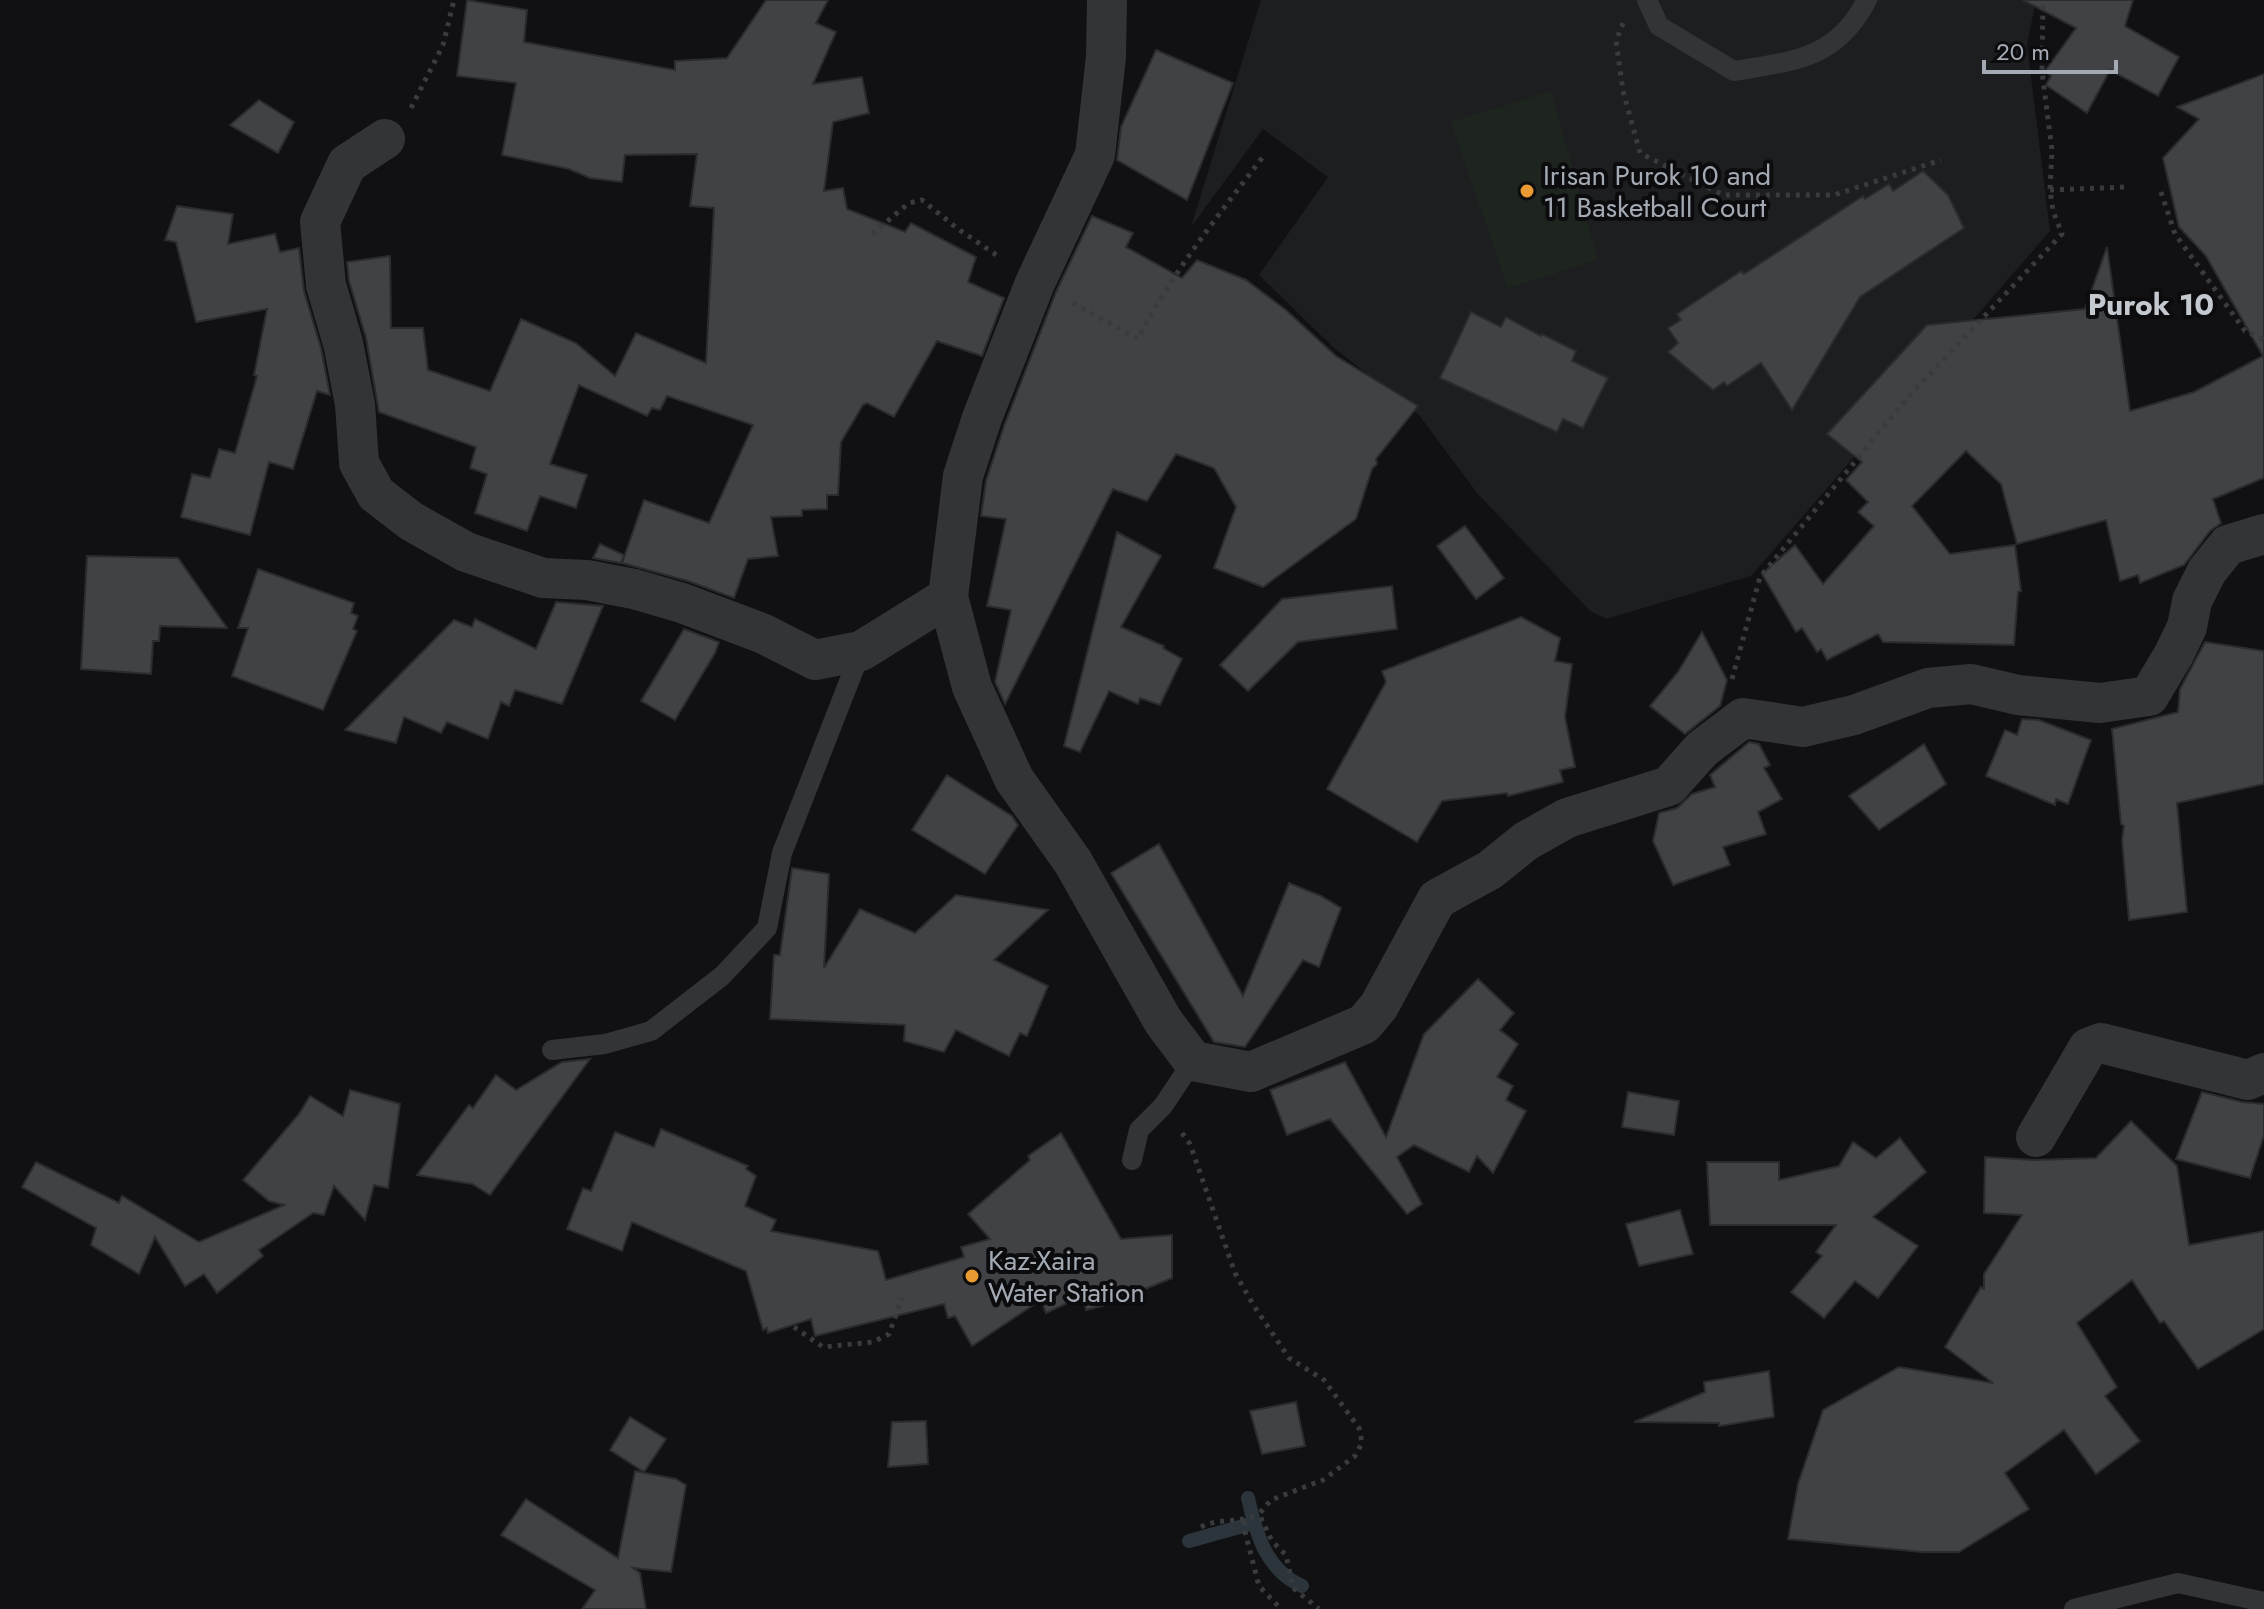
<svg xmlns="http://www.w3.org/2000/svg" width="2264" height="1609" viewBox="0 0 2264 1609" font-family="Jost,sans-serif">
<rect width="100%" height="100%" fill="#111113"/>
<path fill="#1d1e20" d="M1261,0H2036L2027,45L2050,231L1751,576L1606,619L1590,611L1477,493L1419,415L1334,348L1259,275L1328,177L1263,129L1191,227Z"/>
<path fill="#1e251e" d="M1551,91L1598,260L1508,288L1451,122Z"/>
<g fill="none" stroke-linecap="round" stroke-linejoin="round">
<g stroke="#2b353b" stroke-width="14">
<path d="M1248,1498C1256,1534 1266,1570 1302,1586"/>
<path d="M1189,1541L1254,1523"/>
</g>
</g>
<g fill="#404246" stroke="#2b2c2f" stroke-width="2">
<path d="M467,0L527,10L524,42L675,70V61L727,58L766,0H828L816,23L836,32L813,84L862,77L869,113L833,122L824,191L843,188L847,209L905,232L911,223L976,257L968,282L1004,298L982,356L937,341L894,417L867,403L863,405L841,442L838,495H827V509L802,510V516L771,517L778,556L748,559L734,598L688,581L622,563L644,500L709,523L753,425L667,396L660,410L652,408L647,416L579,385L550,464L587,475L576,508L540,496L527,531L475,513L487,474L470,468L476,447L379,412L366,338L349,281L347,262L390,256L391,328H423L428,370L490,391L521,319L576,343L615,376L636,333L706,363L714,208L690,206L697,154L625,155L622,182L590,178L569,169L502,155L516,83L457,76Z"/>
<path d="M2023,0H2133L2125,26L2179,57L2158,96L2110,70L2087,113L2046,85L2051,76L2045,71L2076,28Z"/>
<path d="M1156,50L1233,83L1187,200L1117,160L1121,127Z"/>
<path d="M2264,74V478L2213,499L2221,523L2210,531L2184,565L2140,583L2138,575L2120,581L2106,520L2017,544L2001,484L1966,451L1912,506L1950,554L2015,545L2021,591L2018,592L2014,645L1883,642L1878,634L1827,660L1821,649L1817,652L1802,628L1796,632L1762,574L1795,545L1823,584L1874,526L1858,512L1868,502L1846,480L1862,462L1827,434L1927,325L2085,309L2107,247L2130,411L2194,392L2263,356L2206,256L2179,227L2163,158L2199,119L2177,107Z"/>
<path d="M259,100L294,122L278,153L230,125Z"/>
<path d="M1923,171L1948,195L1964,228L1860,297L1792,410L1761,363L1727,386L1724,382L1713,390L1668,352L1678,343L1668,328L1681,320L1677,314L1741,271L1744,274L1863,196L1865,199L1889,184L1893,191Z"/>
<path d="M177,206L233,214L228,244L275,234L280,252L299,248L304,291L321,348L330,395L317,391L293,469L269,462L250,535L181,517L192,474L210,478L219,449L235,453L257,376L254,375L267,309L196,322L176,242L165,240Z"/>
<path d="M1092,216L1133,233L1126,247L1182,278L1197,260L1246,280L1286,310L1336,356L1418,406L1376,459L1377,464L1372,469L1356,519L1263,587L1214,568L1236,507L1214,468L1176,454L1147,501L1113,489L1005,704L995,682L1011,610L987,606L1006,519L981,516L986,481L1004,426L1056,292Z"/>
<path d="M1471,312L1501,327L1506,317L1541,336L1542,334L1576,351L1572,361L1608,378L1583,428L1563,419L1557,432L1440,378Z"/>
<path d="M1465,526L1504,578L1476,599L1437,546Z"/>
<path d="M1117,532L1161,556L1121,627L1164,646L1163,648L1182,659L1160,705L1140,698L1138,704L1109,691L1080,752L1064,746Z"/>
<path d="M600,544L624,555L621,563L593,558Z"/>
<path d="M87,556L178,558L227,628L160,626L159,641H153L151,674L81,669Z"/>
<path d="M258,569L354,603L351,613L358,616L353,629L357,631L323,710L232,676L248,628H238Z"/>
<path d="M1392,586L1397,629L1298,642L1248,691L1220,665L1282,599Z"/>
<path d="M556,602L603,606L562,704L515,690L509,706L501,702L488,739L447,722L441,733L404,717L396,743L345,730L454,620L472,627L475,619L536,649Z"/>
<path d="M1521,617L1560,638L1555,661L1572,664L1565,717L1575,767L1560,770L1563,782L1508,796L1507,793L1442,801L1417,842L1327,789L1386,682L1382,671Z"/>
<path d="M684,629L719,642L715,653L675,720L641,701Z"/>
<path d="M1702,632L1727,680L1720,706L1685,734L1650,706L1678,672Z"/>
<path d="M2205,642L2264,651V784L2177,803L2187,912L2129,920L2122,840L2124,826L2121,824L2112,729L2178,712L2180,689Z"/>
<path d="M2022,719L2039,720L2091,740L2068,804L2056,799L2055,805L1986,776L2005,730L2017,735Z"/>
<path d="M1749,742L1759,744L1770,765L1764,768L1782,799L1758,812L1766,834L1723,847L1730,865L1673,885L1653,841L1659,813L1677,808L1692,794L1715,787L1710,775Z"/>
<path d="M1924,744L1946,784L1879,830L1849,796Z"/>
<path d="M947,775L1012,816L1018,825L985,874L912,830Z"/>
<path d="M1159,844L1243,996L1289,883L1321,896L1341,908L1319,967L1303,960L1245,1047L1214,1042L1111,873Z"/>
<path d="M792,868L829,874L824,968L860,909L915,933L956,895L1048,910L994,960L1048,986L1027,1036L1020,1033L1009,1056L956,1030L944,1052L904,1041L905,1025L770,1019L774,955H780Z"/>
<path d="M1478,979L1514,1013L1500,1030L1518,1044L1497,1077L1513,1086L1506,1100L1526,1111L1493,1173L1477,1156L1469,1172L1414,1145L1397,1157L1422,1204L1407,1214L1330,1119L1287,1135L1270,1090L1345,1062L1386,1137L1424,1034Z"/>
<path d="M590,1059L490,1195L472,1184L417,1175L469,1105L473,1108L496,1075L516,1090L562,1062Z"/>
<path d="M350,1090L400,1104L388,1188L374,1185L365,1220L334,1186L324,1215L313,1213L259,1250L263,1256L217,1293L204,1274L185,1286L155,1237L139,1274L91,1245L96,1228L22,1187L36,1162L119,1203L122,1196L199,1242L284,1205L269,1201L243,1180L299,1114L310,1096L343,1116Z"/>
<path d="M1628,1092L1679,1101L1674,1135L1622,1127Z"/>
<path d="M2202,1092L2242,1102L2264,1104V1135L2250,1178L2176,1159Z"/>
<path d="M2131,1121L2177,1166L2189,1245L2264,1231V1329L2198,1369L2164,1321L2160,1323L2132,1280L2077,1323L2117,1387L2105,1396L2140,1441L2096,1474L2064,1430L2005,1473L2029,1509L1959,1552H1922L1788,1539L1798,1484L1823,1410L1899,1367L1993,1383L1945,1347L1981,1287L1984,1289V1274L2022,1215L1984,1213L1985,1157L2035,1160L2096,1158Z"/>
<path d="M661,1129L748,1166L746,1169L756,1176L745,1206L776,1220L771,1231L878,1251L886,1280L964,1257L961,1247L990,1239L968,1214L1030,1160L1028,1156L1061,1133L1121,1239L1172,1235V1278L1106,1305L1086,1310L1083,1296L1046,1313L1041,1300L972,1346L955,1316L948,1318L944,1304L815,1336L811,1319L768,1333L767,1328L763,1330L746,1271L632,1222L622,1251L567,1229L583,1188L591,1191L615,1132L654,1147Z"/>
<path d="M1900,1138L1926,1172L1873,1217L1918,1246L1878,1298L1855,1281L1824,1318L1791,1292L1822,1256L1816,1252L1836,1225H1710L1707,1162H1779V1180L1839,1166L1853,1142L1876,1158Z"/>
<path d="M1680,1210L1693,1254L1639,1266L1626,1224Z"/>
<path d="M1769,1371L1774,1417L1719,1426V1423L1634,1422L1705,1392L1704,1382Z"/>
<path d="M1296,1402L1305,1446L1262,1454L1250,1411Z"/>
<path d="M630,1417L666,1439L644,1472L610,1450Z"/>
<path d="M926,1421L928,1464L888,1467L892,1422Z"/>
<path d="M635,1471L676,1479L686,1485L671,1572L633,1568L640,1573L646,1609H582L595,1590L501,1535L526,1499L618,1558Z"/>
</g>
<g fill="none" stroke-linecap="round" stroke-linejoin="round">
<g stroke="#393b3e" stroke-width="5" stroke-dasharray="4 6" stroke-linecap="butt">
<path d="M1623,23L1616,41L1623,91L1640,153L1723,195H1834L1941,160"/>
<path d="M411,108L443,45L454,0"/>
<path d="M2050,190L2127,187"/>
<path d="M2161,192L2175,234L2245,331L2264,340"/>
<path d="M872,234L909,203L922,200L958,229L1001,258"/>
<path d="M1073,303L1138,339C1172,273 1217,217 1262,158"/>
<path d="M1732,679L1760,577L1909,396L2062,234L2053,211L2050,190L2052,150L2042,72L2043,0"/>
<path d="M1182,1133L1190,1144L1235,1273L1254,1306L1289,1358L1324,1380L1359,1428L1362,1443L1355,1456L1323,1480L1271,1500L1259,1514L1272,1541L1286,1555L1293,1588L1319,1609"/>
<path d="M794,1327L823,1347L873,1342L889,1334L902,1298"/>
<path d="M1244,1521L1245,1532L1259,1586L1281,1609"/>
<path d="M1201,1527C1220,1517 1240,1524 1259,1514"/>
</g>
<g stroke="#333438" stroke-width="20">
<path d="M1647,0L1659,26L1734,71C1793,61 1836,60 1867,0"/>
<path d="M552,1050L605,1044L651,1031L722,976L767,928L782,853L861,651"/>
<path d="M1132,1160L1139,1130L1163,1106L1193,1061"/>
<path d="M2074,1609L2178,1583L2264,1602"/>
</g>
<g stroke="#333438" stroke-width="40">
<path d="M1107,0L1106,57L1095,155L1035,283L982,418L963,476L948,597L972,687L1014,779L1073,862L1163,1021L1193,1061L1251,1072L1364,1024L1379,1006L1437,899L1490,870L1526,841L1567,818L1669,786L1702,749L1743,718L1803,727L1854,715L1928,688L1971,684L2018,695L2100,703L2149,696L2174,654L2187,627L2192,601L2207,571L2228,545L2264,534"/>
<path d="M385,139L347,164L320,222L326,285L343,343L355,404L359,463L376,494L411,521L466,552L543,578L587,580L634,589L682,603L764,634L815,660L861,651L948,597"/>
<path d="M2036,1137L2088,1048L2101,1043L2248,1080L2264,1073"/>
</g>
</g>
<g fill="#e99a33" stroke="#0c0c0e" stroke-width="3">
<circle cx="1527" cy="191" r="8"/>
<circle cx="972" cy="1276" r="8"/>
</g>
<g text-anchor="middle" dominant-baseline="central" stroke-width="8" stroke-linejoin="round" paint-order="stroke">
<g font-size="28" fill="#a3aab3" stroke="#0c0c0e" text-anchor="start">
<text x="1543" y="175">Irisan Purok 10 and<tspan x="1543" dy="32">11 Basketball Court</tspan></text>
<text x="988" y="1260">Kaz-Xaira<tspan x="988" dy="32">Water Station</tspan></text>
</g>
<g font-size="30" font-weight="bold" fill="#c4c8cf" stroke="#0c0c0e">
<text x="2151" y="304">Purok 10</text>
</g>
</g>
<path d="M1984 60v12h132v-12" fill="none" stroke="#a3aab3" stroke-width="4"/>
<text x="1996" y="60" font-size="24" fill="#a3aab3" stroke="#0c0c0e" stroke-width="6" paint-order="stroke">20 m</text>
</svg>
